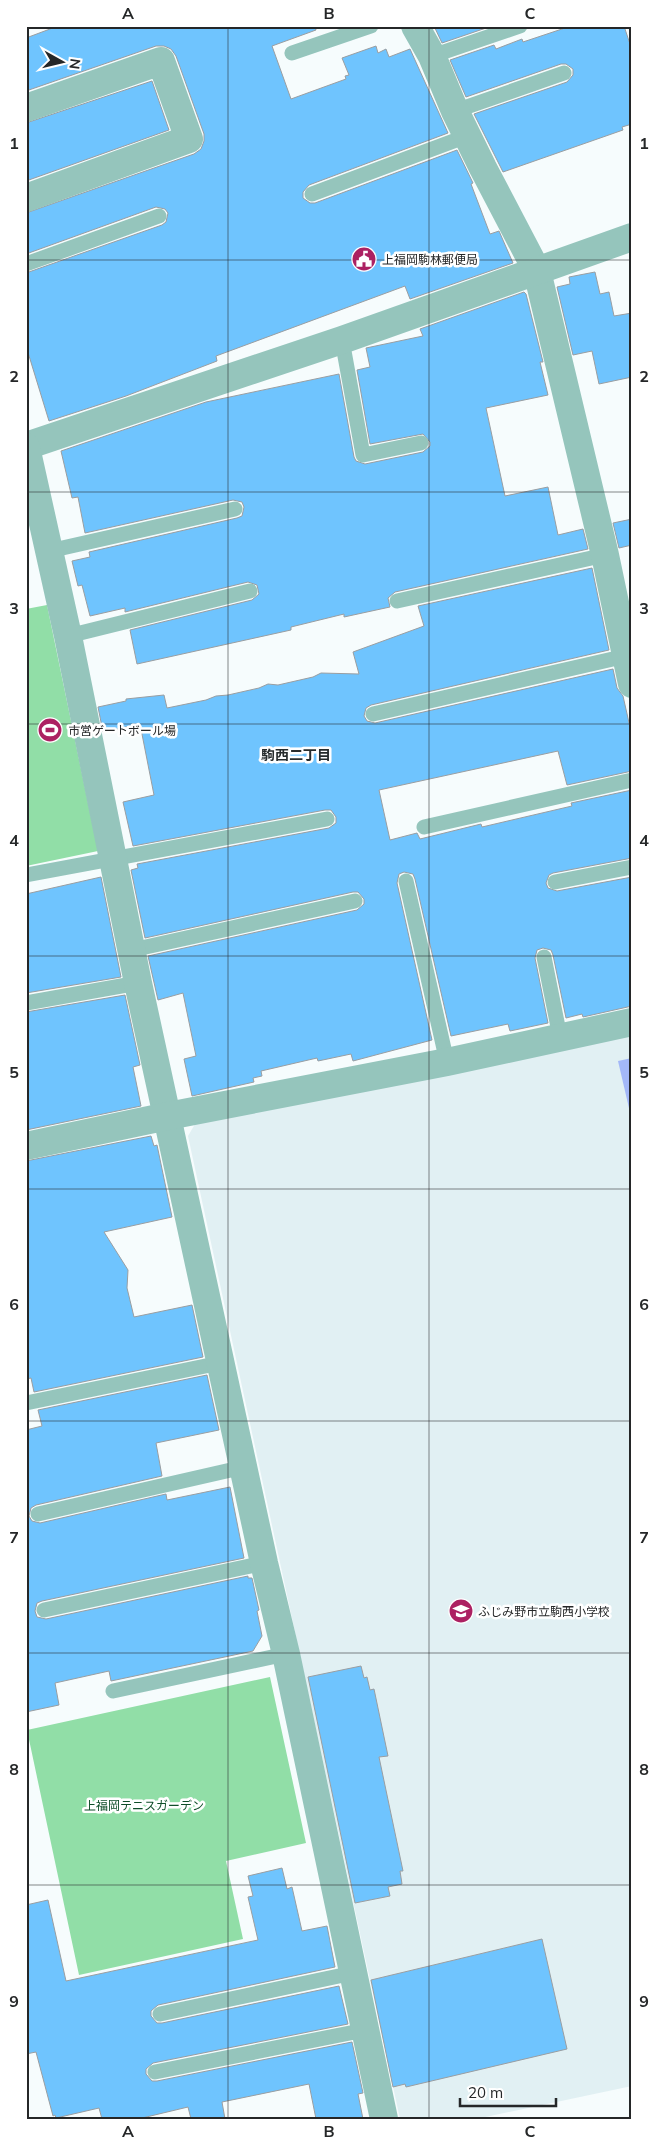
<svg xmlns="http://www.w3.org/2000/svg" width="658" height="2145" viewBox="0 0 658 2145" font-family="Mulish,'Noto Sans JP',sans-serif">
<rect width="100%" height="100%" fill="#f6fcfd"/>
<path fill="#e1f0f3" d="M632,1029V2086L476,2119H400L188,1136L198,1119Z"/>
<g fill="#91dea7">
<path d="M47,605L98,851L26,866V609Z"/>
<path d="M270,1677L306,1843L226,1861L243,1939L79,1975L27,1730Z"/>
</g>
<path fill="#a3b8f8" d="M632,1058V1121L618,1061Z"/>
<g fill="#6fc4fe" stroke="#9a9ea1">
<path d="M58,26H315L316,30L272,46L291,99L346,79L345,76L349,75L342,58L376,46L378,53L386,49L389,57L410,49L448,133L309,185L303,192V198L310,203H315L457,150L473,183L471,184L490,234L499,231L513,263L410,299L405,286L216,356L217,361L126,396L49,421L26,346V273L162,225L166,222L168,213L165,209L156,207L26,254V213L194,154L201,149L204,141V134L176,56L171,49L164,46H156L26,91V38Z"/>
<path d="M434,26H488L489,27L442,43Z"/>
<path d="M571,26H624L632,50V124L622,127L623,130L503,172L474,114L567,82L573,75V69L566,64H561L466,97L450,60L494,45L496,49L522,39L523,42Z"/>
<path d="M152,81L169,130L26,181V123Z"/>
<path d="M595,272L600,294L609,292L614,316L632,313V377L599,384L592,351L573,355L557,287L570,284L569,277Z"/>
<path d="M524,292L526,294L543,362H540L548,395L486,408L505,496L548,487L558,535L583,529L588,549L395,592L388,598L390,607L344,617V614L291,627V630L137,664L130,630L252,600L259,594L257,585L248,582L125,612V608L90,616L82,585L78,586L72,561L90,557L89,552L237,518L242,516L244,507L242,502L233,500L85,533L78,497L72,498L61,451L206,402L339,374L354,457L356,461L365,464L423,452L430,446V442L423,434L370,444L357,370L370,367L366,348L423,336L420,329Z"/>
<path d="M632,519V545L619,548L613,523Z"/>
<path d="M592,568L609,650L371,705L366,708L364,716L367,721L375,723L613,669L617,688L623,696L632,736V771L567,785L558,751L379,790L390,840L417,833L420,839L481,824L482,827L572,806L571,803L632,790V858L553,873L549,875L546,883L548,888L557,891L632,877V1006L583,1017L582,1014L566,1018L553,955L551,950L543,948L537,950L535,958L548,1023L510,1031L508,1024L451,1036L415,879L413,874L404,872L399,874L397,883L432,1040L353,1061L351,1054L318,1061L317,1058L261,1071L262,1076L253,1078L254,1082L192,1096L184,1059L196,1056L183,993L158,1000L148,956L357,910L364,904V899L358,892H353L145,938L131,870L138,868L137,864L329,828L336,823V817L331,810H325L133,846L123,802L154,795L140,724L103,732L98,707L126,701V699L164,695L167,708L206,700L216,696L228,695L259,688L268,684L278,685L313,677L321,673L359,674L353,652L424,626L418,606Z"/>
<path d="M101,877L121,977L26,993V894Z"/>
<path d="M125,995L140,1065L133,1067L141,1106L26,1130V1012Z"/>
<path d="M151,1136L154,1146L157,1145L172,1217L104,1232L128,1270L127,1288L134,1317L192,1305L203,1357L34,1392L31,1378L26,1379V1161Z"/>
<path d="M207,1375L219,1430L156,1443L162,1476L36,1505L31,1508L29,1516L32,1521L40,1523L166,1494L167,1500L230,1487L244,1558L42,1601L37,1603L35,1611L37,1617L46,1619L248,1576V1578H252L259,1610L257,1611L262,1636L253,1651L111,1681L109,1671L55,1683L59,1705L26,1712V1430L42,1426L38,1410Z"/>
<path d="M361,1666L364,1678L367,1677L370,1690L374,1689L388,1756L379,1757L403,1871H400L402,1884L388,1887L390,1896L355,1903L308,1677Z"/>
<path d="M282,1868L287,1889L292,1887L302,1931L327,1926L335,1967L158,2005L151,2011V2016L157,2023H162L339,1986L348,2024L153,2063L146,2069V2074L152,2081H157L352,2042L363,2093L358,2094L363,2119H316L309,2084L222,2102L225,2119H191L188,2107L138,2119H102L99,2108L56,2118L55,2115L53,2116L36,2052L26,2054V1905L48,1900L66,1981L258,1940L248,1897L253,1896L248,1876Z"/>
<path d="M542,1939L567,2049L406,2087L405,2084L393,2087L371,1980Z"/>
</g>
<g fill="none" stroke-linecap="round" stroke-linejoin="round">
<g stroke="#95c5bc" stroke-width="15">
<path d="M292,53L371,26"/>
<path d="M432,56L520,26"/>
<path d="M455,111L564,73"/>
<path d="M312,194L467,136"/>
<path d="M26,264L159,216"/>
<path d="M342,340L363,455L421,443"/>
<path d="M49,551L235,509"/>
<path d="M397,601L605,555"/>
<path d="M68,636L250,591"/>
<path d="M373,714L626,656"/>
<path d="M424,827L632,780"/>
<path d="M26,875L327,819"/>
<path d="M406,881L447,1062"/>
<path d="M555,882L632,867"/>
<path d="M132,950L355,901"/>
<path d="M544,957L560,1037"/>
<path d="M26,1003L138,983"/>
<path d="M26,1403L220,1363"/>
<path d="M38,1514L244,1467"/>
<path d="M44,1610L264,1563"/>
<path d="M113,1691L286,1654"/>
<path d="M160,2014L353,1973"/>
<path d="M155,2072L365,2030"/>
</g>
<g stroke="#95c5bc" stroke-width="28">
<path d="M415,26L432,56L455,111L483,168L537,271L605,555L632,684"/>
<path d="M26,108L161,61L189,139L26,198"/>
<path d="M26,446L342,340L632,237"/>
<path d="M26,447L68,636L138,983L264,1563L286,1654L384,2119"/>
<path d="M26,1146L168,1116L447,1062L632,1022"/>
</g>
</g>
<path fill="none" stroke="#252728" stroke-width="1" stroke-opacity="0.55" d="M228,26V2119M429,26V2119M26,260H632M26,492H632M26,724H632M26,956H632M26,1189H632M26,1421H632M26,1653H632M26,1885H632"/>
<defs>
<symbol id="civic-disc" viewBox="-11 -11 22 22"><circle r="9.5" fill="#ac2162" stroke="#fff"/><path d="M-.6-6.5H3V-4.5H.6V-3L4-1V1h2V6H-6V1h2V-1L-.6-3ZM-1.2 2.5V6h2.4V2.5Z" fill="#fff"/></symbol>
<symbol id="stadium-disc" viewBox="-11 -11 22 22"><circle r="9.5" fill="#ac2162" stroke="#fff"/><path d="M0-5a6.5 5 0 1 0 0 10a6.5 5 0 1 0 0-10ZM-3.5-1.8h7v3.6h-7Z" fill="#fff"/></symbol>
<symbol id="school-disc" viewBox="-11 -11 22 22"><circle r="9.5" fill="#ac2162" stroke="#fff"/><path d="M0-5L7-2L0 1L-7-2ZM-4 1L0 2.5L4 1V4Q0 6-4 4Z" fill="#fff"/></symbol>
</defs>
<g fill-rule="evenodd">
<use href="#civic-disc" x="350" y="245" width="28" height="28"/>
<use href="#stadium-disc" x="36" y="716" width="28" height="28"/>
<use href="#school-disc" x="447" y="1597" width="28" height="28"/>
</g>
<g text-anchor="middle" dominant-baseline="central" stroke-width="5" stroke-linejoin="round" paint-order="stroke">
<g font-size="12" fill="#252728" stroke="#fff" text-anchor="start">
<text x="382" y="259">上福岡駒林郵便局</text>
<text x="68" y="730">市営ゲートボール場</text>
<text x="478" y="1611">ふじみ野市立駒西小学校</text>
</g>
<g font-size="12" fill="#0f4e29" stroke="#fff">
<text x="144" y="1805">上福岡テニスガーデン</text>
</g>
<g font-size="14" font-weight="bold" fill="#272c2d" stroke="#fff">
<text x="296" y="755">駒西二丁目</text>
</g>
</g>
<rect width="658" height="2145" fill="none" stroke="#ffffff" stroke-width="55"/>
<g transform="translate(62 62) rotate(98)" stroke="#ffffff" stroke-width="4" paint-order="stroke">
<path d="M0-4L9 19L0 12L-9 19Z" fill="#252728"/>
<text y="-8" font-size="14" font-weight="bold" text-anchor="middle" fill="#252728">N</text>
</g>
<path d="M460 2098v8h96v-8" fill="none" stroke="#252728" stroke-width="2.5"/>
<text x="468" y="2098" font-size="15" fill="#252728" stroke="#ffffff" stroke-width="4" paint-order="stroke">20 m</text>
<rect x="28" y="28" width="602" height="2090" fill="none" stroke="#252728" stroke-width="2"/>
<g font-size="16" text-anchor="middle" font-weight="bold" fill="#252728">
<text x="128" y="19">A</text>
<text x="329" y="19">B</text>
<text x="530" y="19">C</text>
<text x="14" y="149">1</text>
<text x="644" y="149">1</text>
<text x="14" y="382">2</text>
<text x="644" y="382">2</text>
<text x="14" y="614">3</text>
<text x="644" y="614">3</text>
<text x="14" y="846">4</text>
<text x="644" y="846">4</text>
<text x="14" y="1078">5</text>
<text x="644" y="1078">5</text>
<text x="14" y="1310">6</text>
<text x="644" y="1310">6</text>
<text x="14" y="1543">7</text>
<text x="644" y="1543">7</text>
<text x="14" y="1775">8</text>
<text x="644" y="1775">8</text>
<text x="14" y="2007">9</text>
<text x="644" y="2007">9</text>
<text x="128" y="2137">A</text>
<text x="329" y="2137">B</text>
<text x="530" y="2137">C</text>
</g>
</svg>
